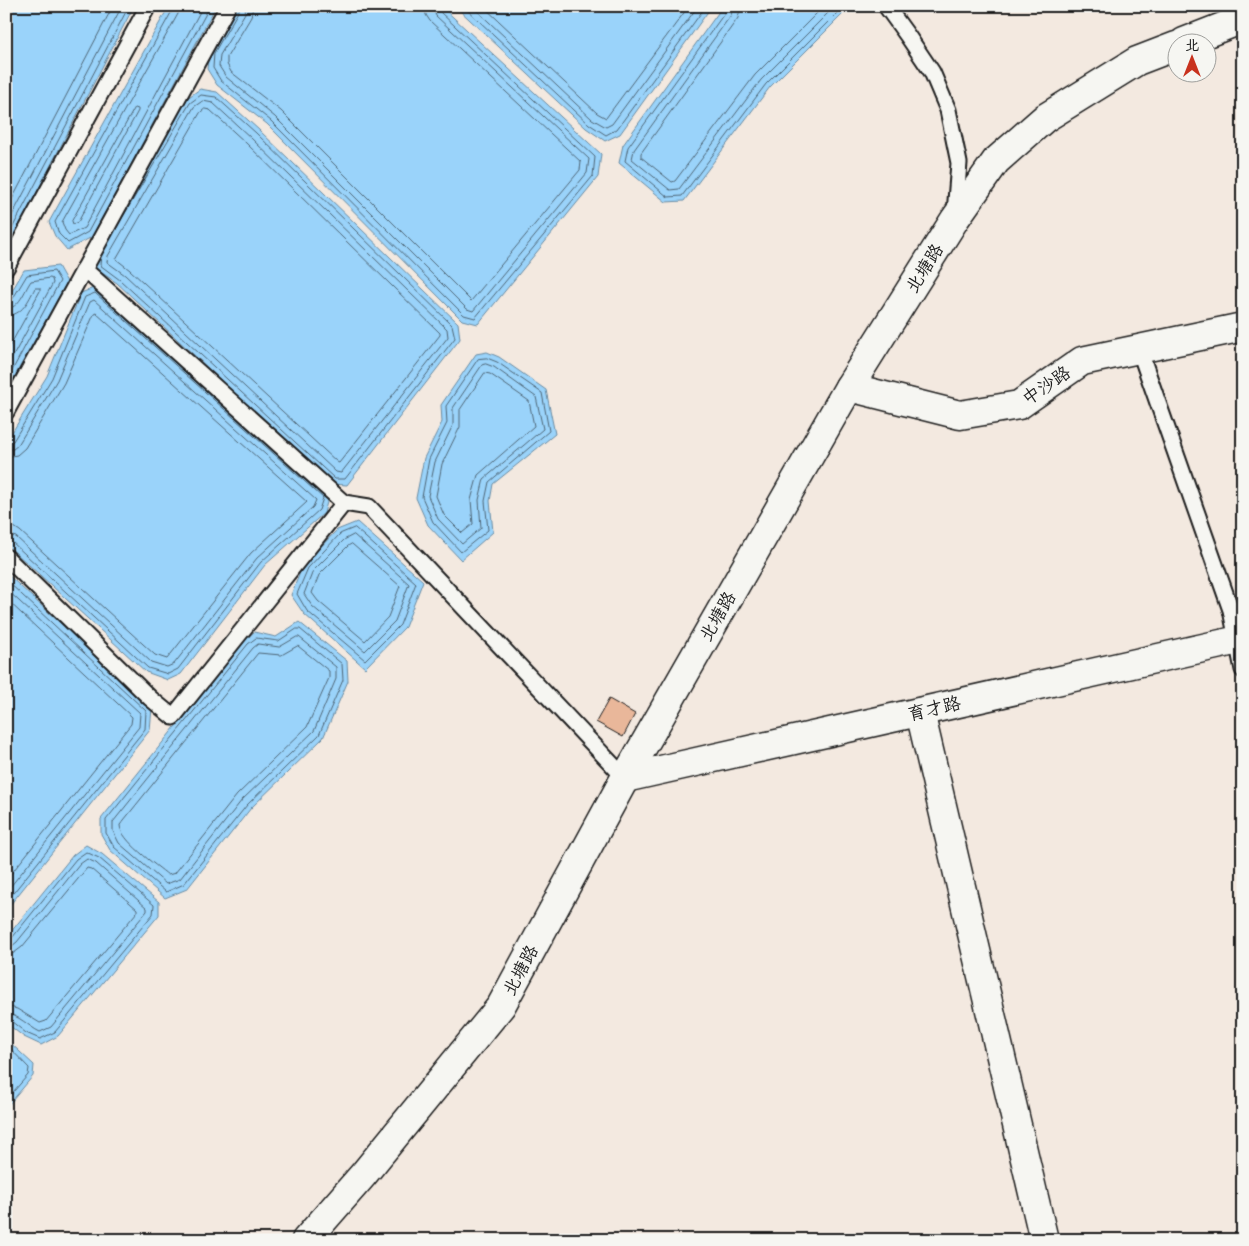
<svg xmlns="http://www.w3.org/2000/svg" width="1249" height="1246" viewBox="0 0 1249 1246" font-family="Delius,'LXGW WenKai TC',sans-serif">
<rect width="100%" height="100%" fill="#f3e9e0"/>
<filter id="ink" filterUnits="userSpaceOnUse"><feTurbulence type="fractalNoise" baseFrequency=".02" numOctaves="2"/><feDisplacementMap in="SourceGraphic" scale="10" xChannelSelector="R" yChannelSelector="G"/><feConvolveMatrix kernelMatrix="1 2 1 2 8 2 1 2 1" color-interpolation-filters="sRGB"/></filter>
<g filter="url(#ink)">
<g fill="#9ad3fa" stroke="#688aa1">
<path d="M6,6H134L6,251Z"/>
<path d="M169,6H216L92,237L67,250L55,236L49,222Z"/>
<path d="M236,6H441L601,154L598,177L478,324L462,320L267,124L217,85L207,69L209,52Z"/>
<path d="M455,6H712L620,134L605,141L586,128Z"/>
<path d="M723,6H851L770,87L684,201L666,202L619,163L623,145Z"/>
<path d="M200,89L217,92L259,130L458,323L460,339L347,485L332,484L117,283L93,267L97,252L186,99Z"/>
<path d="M58,266L67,282L6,392V301L24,270Z"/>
<path d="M96,287L329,495L324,513L265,565L181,674L168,680L146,672L6,544V442L47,376L81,293Z"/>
<path d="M487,352L499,357L546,390L555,434L493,484L490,501L493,532L461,560L428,525L416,498L424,458L442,422L441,405L476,354Z"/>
<path d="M357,522L423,581L405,627L365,668L304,614L291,595L303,565L337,530Z"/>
<path d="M6,573L152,708L150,730L6,910Z"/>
<path d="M299,622L347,661L348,681L323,738L251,808L187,889L165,898L110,850L101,834V819L245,640L254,632L276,637Z"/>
<path d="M86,845L102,854L159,902V915L58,1036L41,1045L24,1037L6,1023V938L73,855Z"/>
<path d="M6,1039L34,1065L33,1076L6,1108Z"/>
</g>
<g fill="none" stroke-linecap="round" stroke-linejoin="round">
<g stroke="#4e6575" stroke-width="1">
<path d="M173,6L172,11L55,222L59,234L68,243L88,232L210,6"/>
<path d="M179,6L178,14L62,222L65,230L69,235L84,228L203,6"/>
<path d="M240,6L239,10L214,53L213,68L221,81L271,121L464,315L475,318L593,176L595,157L440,12L438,6"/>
<path d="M246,6L245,13L220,55L219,66L226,77L275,117L467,309L473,311L587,173L589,159L436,16L432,6"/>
<path d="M253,6L251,17L227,57V64L231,72L281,111L471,301L580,170L581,162L430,21L426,15L425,6"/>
<path d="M463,6L589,124L606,135L617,129L706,6"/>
<path d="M472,6L592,119L606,127L612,124L698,6"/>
<path d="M483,6L597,113L606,118L689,6"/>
<path d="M727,6L726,11L628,147L625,161L668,197L682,196L766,84L844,6"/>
<path d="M733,6L731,15L634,150L632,159L670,190L679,189L761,80L835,6"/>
<path d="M741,6L738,18L641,153V157L672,182L675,181L755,75L824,6"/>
<path d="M203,101L213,103L251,138L447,329L448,337L341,473L336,472L125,275L107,262L108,256L194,107Z"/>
<path d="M135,108L138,109V111L78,222L73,224L72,221Z"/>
<path d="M205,109L210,110L246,143L440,333V335L339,463L337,462L130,270L116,259L200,113Z"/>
<path d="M6,211L113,6"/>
<path d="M6,227L122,6"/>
<path d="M6,240L129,6"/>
<path d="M101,256L100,265L120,280L335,479H345L455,338L452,325L256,133L216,97L201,95L190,103L114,232"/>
<path d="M6,302L12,300L27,275L54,271L60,281L6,382"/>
<path d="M6,309C20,308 24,291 31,281L50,278L52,279L53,283L6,369"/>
<path d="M6,316C23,315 28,301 35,288H40V291L6,353"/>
<path d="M487,358L497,362L542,393L549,431L489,482L485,501L488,530L461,552L433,522L422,497L429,459L447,423L446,406L478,359Z"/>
<path d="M486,364L494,367L536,397L543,429L484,479L479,500L481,528L462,544L438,519L428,496L435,462L453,425V408L482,365Z"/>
<path d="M485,373L490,374L529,401L534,426L478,475L471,500L473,524L462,533L444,515L436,496L442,464L460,427V410Z"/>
<path d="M6,444L13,441L52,378L85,297L95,293L323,498L319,510L261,562L178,669L168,674L148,668L12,542L6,540"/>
<path d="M6,450L13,449L18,445L57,380L90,302L94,300L316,500L313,507L257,558L174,664L167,667L151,662L16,537L6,534"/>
<path d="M6,457L17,455L25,448L64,383L94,314L96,313L307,502L251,553L167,659L155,655L20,531L14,527H6"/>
<path d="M355,528L416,583L400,625L365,660L307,611L297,594L308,568L340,534Z"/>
<path d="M354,535L409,584L395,621L365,651L312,606L304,594L313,571L344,540Z"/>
<path d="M352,544L400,586L388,617L365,641L318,601L312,593L319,575L348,546Z"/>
<path d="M6,580L146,711L145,729L6,902"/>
<path d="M6,589L140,713L139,727L6,892"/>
<path d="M6,599L132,717L131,724L6,880"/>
<path d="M297,629H300L342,664L343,680L319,735L247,805L184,884L166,892L114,847L106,833V820L248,644L256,638L278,641Z"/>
<path d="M297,637H299L336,667V679L314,731L242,800L180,879L166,884L119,843L113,831V822L253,648L258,644L279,647Z"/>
<path d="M298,646L329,671V678L307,727L237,795L175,873L168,875C156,865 120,840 120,825L258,653L281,655Z"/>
<path d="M6,940L12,938L76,859L86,852L99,858L154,905L153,914L55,1032L40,1039L26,1033L11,1021L6,1020"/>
<path d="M6,946H12L17,942L80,864L87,859L96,863L147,908V911L51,1027L40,1032C29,1027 18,1014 6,1014"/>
<path d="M6,954L14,953L22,947L87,868L91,869L137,909V912L46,1021L40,1023L17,1009L6,1006"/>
<path d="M6,1044L29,1068L28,1075L6,1100"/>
</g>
</g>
<path fill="#e9b79a" stroke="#1c1c1c" d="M609,699L635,714L623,737L596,722Z"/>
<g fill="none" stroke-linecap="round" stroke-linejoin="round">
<defs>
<g id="service">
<path d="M886,6L907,35L932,72L948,110L959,163L955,213"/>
<path d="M6,268L148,6"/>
<path d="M84,269L344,503L369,507L625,778"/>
<path d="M1139,349L1231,610L1243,670"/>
<path d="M6,412L228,6"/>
<path d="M6,557L150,698L173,717L344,503"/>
</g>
<g id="minor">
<path d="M849,387L960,415L1019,405L1082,361L1243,327"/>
<path d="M920,712L1044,1240"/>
<path d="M625,778L1243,639"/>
</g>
<g id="tertiary">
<path d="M1184,42L1243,19"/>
<path d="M306,1240L363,1175L501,1006L625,778L849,387L955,219L996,161L1045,118L1137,61L1176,46"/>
</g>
</defs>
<use href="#service" stroke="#1c1c1c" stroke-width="19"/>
<use href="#minor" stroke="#1c1c1c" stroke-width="31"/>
<use href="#tertiary" stroke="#1c1c1c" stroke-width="31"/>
<use href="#service" stroke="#f6f6f2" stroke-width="15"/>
<use href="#minor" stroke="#f6f6f2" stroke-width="28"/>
<use href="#tertiary" stroke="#f6f6f2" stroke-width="28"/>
</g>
</g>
<g text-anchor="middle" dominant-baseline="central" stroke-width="4" stroke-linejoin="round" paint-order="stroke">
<g font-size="18" fill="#1c1c1c" stroke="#f6f6f2">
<text transform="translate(924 268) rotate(-58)">北塘路</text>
<text transform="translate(1046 385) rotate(-34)">中沙路</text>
<text transform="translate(717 616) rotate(-60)">北塘路</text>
<text transform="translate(934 708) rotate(-13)">育才路</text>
<text transform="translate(520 970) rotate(-62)">北塘路</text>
</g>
</g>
<rect width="1249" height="1246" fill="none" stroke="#f6f6f2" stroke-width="25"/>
<rect x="12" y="12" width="1224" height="1221" fill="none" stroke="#1c1c1c" stroke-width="2" filter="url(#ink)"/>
<g transform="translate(1192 58)"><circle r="24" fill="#f6f6f2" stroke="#9f9f9c"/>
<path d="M0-4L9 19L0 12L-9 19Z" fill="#c8321e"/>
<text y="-8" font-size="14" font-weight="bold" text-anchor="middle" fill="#1c1c1c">北</text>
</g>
</svg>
